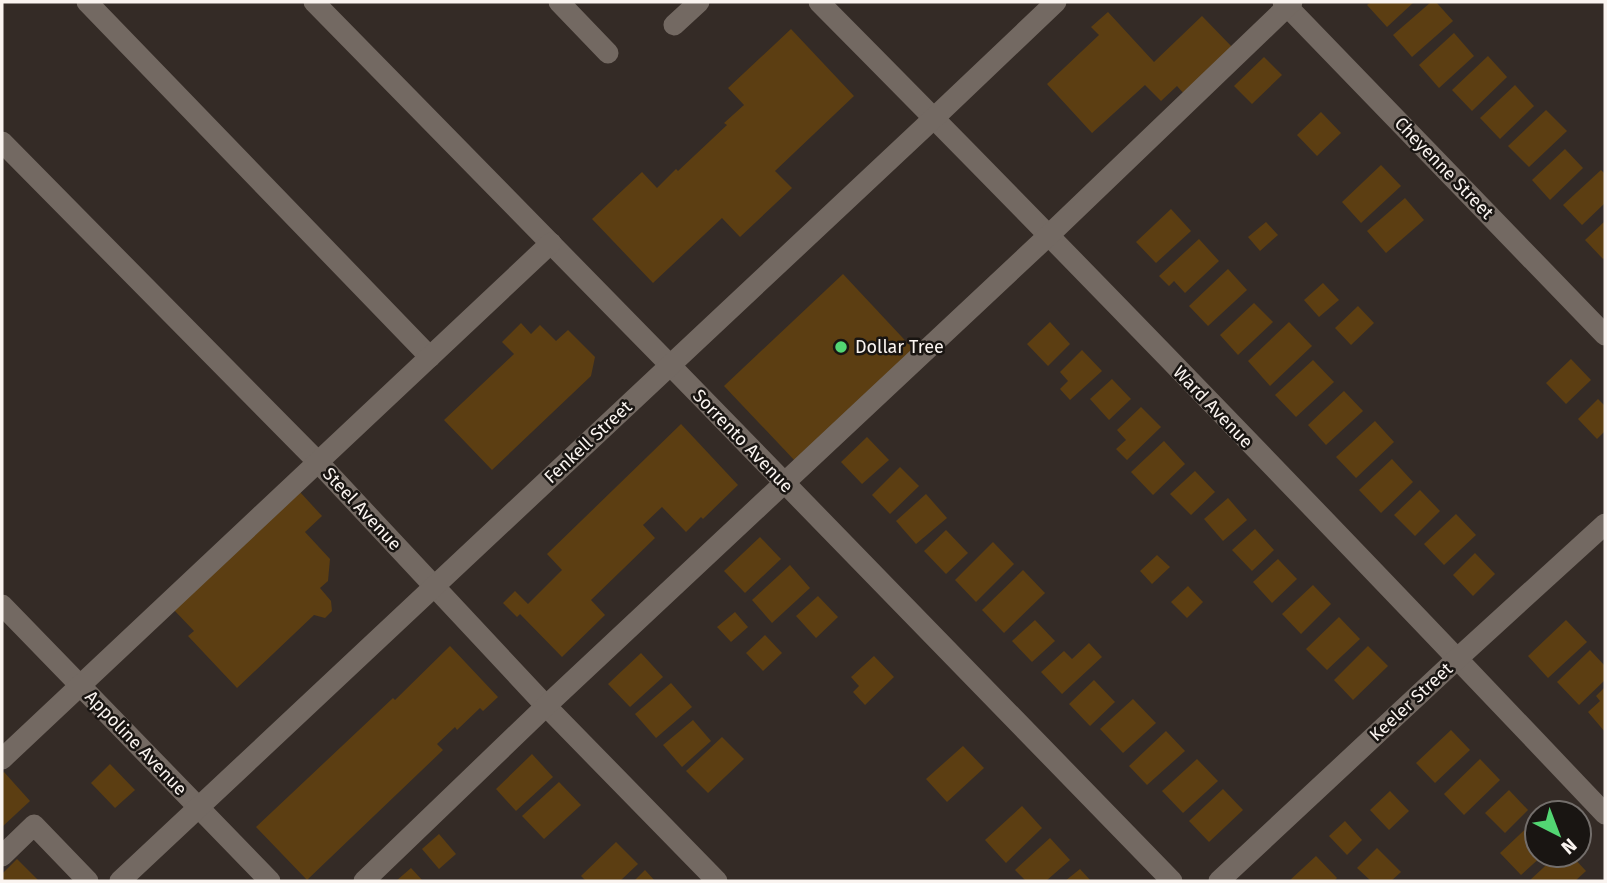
<svg xmlns="http://www.w3.org/2000/svg" width="1607" height="883" viewBox="0 0 1607 883" font-family="'Fira Sans',sans-serif">
<rect width="100%" height="100%" fill="#342b26"/>
<g fill="#5c3e12">
<path d="M1371,2H1414L1387,27L1367,5Z"/>
<path d="M1431,2H1436L1453,21L1412,57L1393,35Z"/>
<path d="M1108,12L1154,62L1202,16L1233,48L1185,95L1177,86L1161,101L1145,85L1092,133L1047,84L1099,35L1091,27Z"/>
<path d="M791,29L854,96L775,171L792,188L740,237L722,218L653,283L592,219L642,172L657,188L676,169L678,171L727,125L724,123L744,105L728,88Z"/>
<path d="M1454,33L1474,56L1439,88L1419,65Z"/>
<path d="M1488,56L1507,77L1472,111L1452,90Z"/>
<path d="M1264,57L1282,75L1252,104L1234,86Z"/>
<path d="M1515,85L1534,106L1500,139L1480,118Z"/>
<path d="M1546,110L1567,131L1529,167L1508,146Z"/>
<path d="M1321,112L1341,133L1317,156L1297,135Z"/>
<path d="M1565,149L1583,168L1550,200L1532,180Z"/>
<path d="M1381,165L1401,186L1361,223L1342,202Z"/>
<path d="M1601,170L1605,174V203L1582,225L1563,205Z"/>
<path d="M1405,198L1424,220L1386,253L1367,231Z"/>
<path d="M1171,209L1191,231L1156,263L1136,242Z"/>
<path d="M1605,221V257L1603,259L1585,240Z"/>
<path d="M1266,222L1278,235L1260,251L1248,237Z"/>
<path d="M1199,239L1219,261L1185,293L1174,281L1169,286L1159,276Z"/>
<path d="M1228,269L1247,290L1208,326L1189,306Z"/>
<path d="M843,274L915,351L796,462L724,386Z"/>
<path d="M1323,283L1339,300L1319,317L1304,300Z"/>
<path d="M1254,303L1273,322L1238,355L1220,335Z"/>
<path d="M1358,306L1374,323L1351,345L1335,328Z"/>
<path d="M1050,322L1070,344L1048,366L1027,344Z"/>
<path d="M1289,322L1312,346L1270,386L1248,361Z"/>
<path d="M521,323L531,334L540,325L556,341L568,330L595,357L591,376L492,470L444,420L514,354L502,342Z"/>
<path d="M1082,350L1102,371L1070,400L1060,389L1068,381L1060,372Z"/>
<path d="M1571,359L1591,380L1566,404L1546,383Z"/>
<path d="M1313,360L1334,382L1296,417L1275,395Z"/>
<path d="M1112,379L1131,399L1109,420L1090,399Z"/>
<path d="M1344,391L1363,411L1326,445L1308,425Z"/>
<path d="M1598,399L1605,406V431L1597,439L1578,419Z"/>
<path d="M1141,407L1161,427L1127,460L1116,449L1126,440L1117,430Z"/>
<path d="M1375,421L1394,442L1356,478L1336,457Z"/>
<path d="M681,424L738,485L703,519L701,517L686,532L662,507L643,525L655,538L591,600L605,615L562,657L520,614L517,617L503,603L515,591L528,604L562,570L547,554Z"/>
<path d="M867,437L889,460L862,484L841,462Z"/>
<path d="M1164,441L1185,464L1153,495L1131,472Z"/>
<path d="M1392,459L1413,482L1381,513L1359,490Z"/>
<path d="M900,467L919,486L890,514L872,495Z"/>
<path d="M1195,471L1215,492L1191,515L1170,494Z"/>
<path d="M1420,490L1440,511L1415,536L1394,515Z"/>
<path d="M300,492L322,516L305,532L330,559L328,581L320,588L331,601L332,611L325,618L314,615L237,688L188,636L194,631L174,610Z"/>
<path d="M926,494L947,518L916,544L896,521Z"/>
<path d="M1228,498L1247,520L1223,541L1204,519Z"/>
<path d="M1456,514L1476,535L1444,565L1424,544Z"/>
<path d="M1255,529L1274,550L1252,571L1232,550Z"/>
<path d="M946,530L968,553L946,574L924,551Z"/>
<path d="M760,537L781,559L745,593L724,571Z"/>
<path d="M993,542L1014,564L976,602L955,580Z"/>
<path d="M1475,553L1495,574L1473,596L1453,575Z"/>
<path d="M1157,555L1170,567L1152,584L1140,571Z"/>
<path d="M1278,559L1297,579L1272,603L1253,582Z"/>
<path d="M790,565L810,588L772,623L752,600Z"/>
<path d="M1023,570L1045,593L1004,633L982,610Z"/>
<path d="M1313,585L1331,604L1301,634L1282,614Z"/>
<path d="M1188,586L1203,602L1187,618L1171,602Z"/>
<path d="M818,596L838,617L816,638L796,616Z"/>
<path d="M735,612L748,627L731,642L717,627Z"/>
<path d="M1339,617L1360,639L1327,670L1306,649Z"/>
<path d="M1035,620L1055,641L1032,662L1012,641Z"/>
<path d="M1566,620L1587,642L1548,678L1528,656Z"/>
<path d="M765,635L782,653L763,671L746,653Z"/>
<path d="M1089,643L1102,657L1062,694L1041,672L1064,651L1072,659Z"/>
<path d="M450,646L498,697L483,711L480,708L457,730L455,727L437,744L443,750L307,880L256,827L393,698L395,700Z"/>
<path d="M1368,646L1388,666L1353,700L1334,680Z"/>
<path d="M1590,650L1605,666V680L1579,705L1557,682Z"/>
<path d="M641,653L663,677L630,707L608,684Z"/>
<path d="M874,656L894,677L865,705L853,692L859,686L851,677Z"/>
<path d="M1094,680L1115,702L1090,726L1069,704Z"/>
<path d="M671,683L692,707L656,738L635,714Z"/>
<path d="M1605,687V732L1588,712L1600,701L1596,696Z"/>
<path d="M1133,699L1156,723L1123,753L1100,729Z"/>
<path d="M693,720L711,741L682,767L663,745Z"/>
<path d="M1451,730L1470,750L1435,783L1416,763Z"/>
<path d="M1166,731L1185,751L1147,785L1129,766Z"/>
<path d="M722,737L744,759L708,793L686,771Z"/>
<path d="M963,746L984,768L947,802L926,779Z"/>
<path d="M532,754L553,777L516,811L496,789Z"/>
<path d="M1197,759L1218,781L1183,813L1162,791Z"/>
<path d="M1480,759L1500,780L1464,815L1444,794Z"/>
<path d="M110,764L135,790L115,808L91,783Z"/>
<path d="M4,772L30,801L2,827V774Z"/>
<path d="M559,782L581,805L544,839L522,816Z"/>
<path d="M1223,789L1243,810L1209,842L1189,821Z"/>
<path d="M1509,790L1528,810L1505,833L1485,813Z"/>
<path d="M1390,791L1409,811L1389,830L1370,810Z"/>
<path d="M1022,806L1042,828L1006,863L985,840Z"/>
<path d="M1537,818V855H1543L1521,875L1500,853Z"/>
<path d="M1345,821L1362,840L1347,855L1329,836Z"/>
<path d="M439,834L456,854L439,869L422,849Z"/>
<path d="M1050,838L1070,860L1046,881H1026L1015,870Z"/>
<path d="M616,842L638,864L620,881H586L581,876Z"/>
<path d="M1377,848L1401,872L1391,881H1371L1357,868Z"/>
<path d="M1557,855H1571L1586,871L1575,881H1529Z"/>
<path d="M1316,856L1337,878L1334,881H1289Z"/>
<path d="M17,859L38,880L36,881H2V874Z"/>
<path d="M411,868L423,881H396Z"/>
<path d="M1080,869L1091,881H1065Z"/>
<path d="M645,870L655,881H634Z"/>
</g>
<g fill="none" stroke-linecap="round" stroke-linejoin="round">
<g stroke="#736962" stroke-width="21">
<path d="M87,2L430,357"/>
<path d="M314,2L670,365L1172,881"/>
<path d="M559,2L608,53"/>
<path d="M819,2C1084,269 1346,541 1605,814"/>
<path d="M1283,2L1605,335"/>
<path d="M674,25L699,2"/>
<path d="M2,142L318,462L546,706L717,881"/>
<path d="M2,605L270,881"/>
<path d="M2,759L551,243"/>
<path d="M2,856L34,825L88,881"/>
<path d="M120,881L934,118L1056,2"/>
<path d="M364,881L546,706L1048,236L1292,2"/>
<path d="M1219,881L1457,659L1605,524"/>
</g>
</g>
<circle fill="#53d673" stroke="#191512" stroke-width="2.5" cx="841" cy="347" r="7"/>
<g text-anchor="middle" dominant-baseline="central" stroke-width="5" stroke-linejoin="round" paint-order="stroke">
<g font-size="18" fill="#faf4f0" stroke="#191512">
<text transform="translate(1444 168) rotate(46)">Cheyenne Street</text>
<text transform="translate(1213 407) rotate(46)">Ward Avenue</text>
<text transform="translate(743 441) rotate(46)">Sorrento Avenue</text>
<text transform="translate(588 442) rotate(-43)">Fenkell Street</text>
<text transform="translate(362 509) rotate(47)">Steel Avenue</text>
<text transform="translate(1411 702) rotate(-43)">Keeler Street</text>
<text transform="translate(136 743) rotate(46)">Appoline Avenue</text>
</g>
<g font-size="18" fill="#faf4f0" stroke="#191512" text-anchor="start">
<text x="855" y="347">Dollar Tree</text>
</g>
</g>
<rect width="1607" height="883" fill="none" stroke="#faf4f0" stroke-width="7"/>
<g transform="translate(1558 834) rotate(138)"><circle r="33" fill="#191512" stroke="#736e6b" stroke-width="2"/>
<path d="M0-5L12 26L0 18L-12 26Z" fill="#53d673"/>
<text y="-10" font-size="19" font-weight="bold" text-anchor="middle" fill="#faf4f0">N</text>
</g>
</svg>
